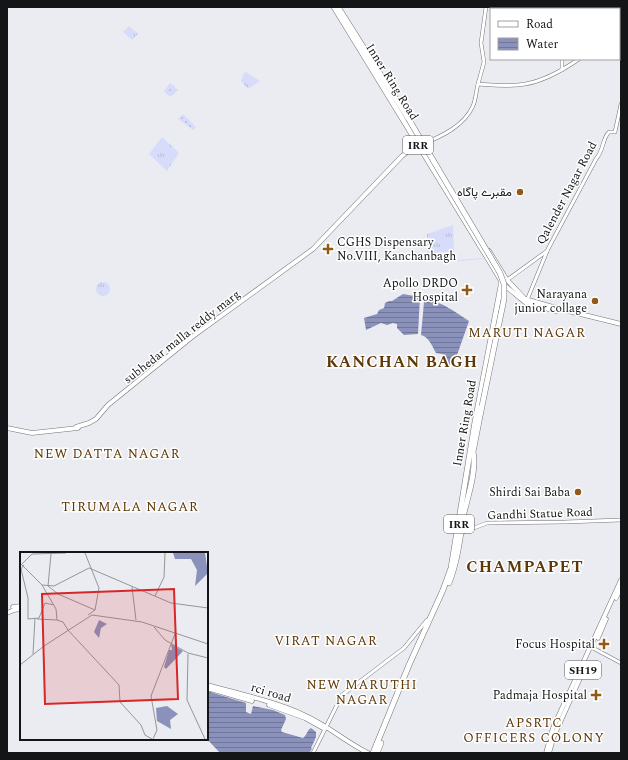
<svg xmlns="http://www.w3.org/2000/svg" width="628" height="760" viewBox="0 0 628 760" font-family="Spectral,Vazirmatn,serif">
<defs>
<pattern id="grass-tufts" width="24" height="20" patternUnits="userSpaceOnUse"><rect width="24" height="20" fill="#d6dcf9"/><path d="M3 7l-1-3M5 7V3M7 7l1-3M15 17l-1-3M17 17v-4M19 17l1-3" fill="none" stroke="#b7bcd5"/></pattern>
<pattern id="park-dots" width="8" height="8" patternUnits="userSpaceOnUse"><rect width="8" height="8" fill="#d6dcf9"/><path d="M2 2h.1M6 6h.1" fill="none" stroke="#b7bcd5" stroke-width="1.8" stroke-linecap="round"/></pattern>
<pattern id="water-rules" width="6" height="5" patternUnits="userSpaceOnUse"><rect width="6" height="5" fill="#8a92bb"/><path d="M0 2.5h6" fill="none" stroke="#707697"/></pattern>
</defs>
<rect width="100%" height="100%" fill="#ebecf1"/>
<g fill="url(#grass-tufts)">
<path d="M129,26L138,34L132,40L123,32Z"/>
<path d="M246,72L260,81L248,89L241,81L244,73Z"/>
<path d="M162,137L179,153L167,171L149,154Z"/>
<path d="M453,225L454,252L427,253V234Z"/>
<path d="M437,256H446L447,261L482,258L483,259L450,262L437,261L436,259Z"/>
<circle cx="103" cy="289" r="7"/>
</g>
<g fill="url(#park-dots)">
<path d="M170,83L178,90L170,97L164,91Z"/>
<path d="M183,114L196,127L193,130L178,119Z"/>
</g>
<g fill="url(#water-rules)">
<path d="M403,294L420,297L418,334L404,335L397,328V324L393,323L387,325L381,323L366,330L364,318L377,314L379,310L384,308L385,303L389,301H392Z"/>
<path d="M426,300C440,300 458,314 469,321L456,358L452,364L446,366L445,363L446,357L442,354L436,353C432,346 429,337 421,335L424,302Z"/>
<path d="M207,691L246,703V712L251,714L253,706L273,710L285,715L286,719L281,730L282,732L303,738C307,735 307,730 311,728L316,732V737L311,748L312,749L309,753H220L207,739Z"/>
</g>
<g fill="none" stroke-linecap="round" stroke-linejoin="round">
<defs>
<g id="minor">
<path d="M552,7L557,9"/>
<path d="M619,33H621"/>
<path d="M562,70V59"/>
<path d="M478,84L484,62L481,43L486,7"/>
<path d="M423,144C442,136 464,126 473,106C476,99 476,91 478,84C493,85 510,87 525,84C544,81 563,70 579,59"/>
<path d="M507,280L547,251"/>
<path d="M527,300L548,249L596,159C604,150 602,139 609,132H615L621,104"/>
<path d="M461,533L487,523L565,522L621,520"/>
<path d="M593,648L621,663"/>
<path d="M313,753L342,695L404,648L427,620"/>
</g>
<g id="major">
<path d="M489,251L507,280L525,299L560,309L621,324"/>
<path d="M503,284L526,303L556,311"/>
<path d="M76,427L89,423L96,419L108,405L192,337L313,249L402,156L420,142"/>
<path d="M7,428L32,433L78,428"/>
<path d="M616,598L621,588"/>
<path d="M13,607L21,606"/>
<path d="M7,613L14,610L21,609"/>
<path d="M598,638L606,619"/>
<path d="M207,685C239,694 274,701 304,715C327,725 346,742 368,753"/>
<path d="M207,688L252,701"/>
<path d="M269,705L305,718L323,728"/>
<path d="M546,753L553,728L621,580"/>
<path d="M549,753L554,736L586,665"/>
</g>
<g id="highway">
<path d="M334,7L492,265L501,280V286L475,422L451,568L443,590L409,665L373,753"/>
<path d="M338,7L408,118"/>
<path d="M449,583C458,560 460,537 464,513C468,496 477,469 473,452L482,406"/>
<path d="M377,753L381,743"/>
</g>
</defs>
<use href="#minor" stroke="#727377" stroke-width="4"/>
<use href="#major" stroke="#727377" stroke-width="5"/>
<use href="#highway" stroke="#727377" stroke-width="6"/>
<use href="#minor" stroke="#fff" stroke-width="3"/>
<use href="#major" stroke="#fff" stroke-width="4"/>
<use href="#highway" stroke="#fff" stroke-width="5"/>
<defs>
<path id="highway-bridge" d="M408,118L500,273L504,284V299L482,406"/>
</defs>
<use href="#highway-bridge" stroke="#727377" stroke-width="6" stroke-linecap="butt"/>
<use href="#highway-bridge" stroke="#fff" stroke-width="5"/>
</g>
<g fill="#925a14" stroke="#fff" stroke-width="1.5">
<circle cx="520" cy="192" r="4"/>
<path d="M326 243h4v4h4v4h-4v4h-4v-4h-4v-4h4z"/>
<path d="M465 284h4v4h4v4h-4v4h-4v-4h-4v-4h4z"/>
<circle cx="595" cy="301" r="4"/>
<circle cx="578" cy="492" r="4"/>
<path d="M602 638h4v4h4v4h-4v4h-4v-4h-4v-4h4z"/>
<path d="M594 689h4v4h4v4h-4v4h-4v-4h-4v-4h4z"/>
</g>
<g text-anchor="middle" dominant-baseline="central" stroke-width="3" stroke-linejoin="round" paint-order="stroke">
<g fill="#fff" stroke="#5a5b5d" stroke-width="1">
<rect x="403" y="136" width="30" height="18" rx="3"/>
<rect x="444" y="515" width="30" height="18" rx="3"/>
<rect x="565" y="661" width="36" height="18" rx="3"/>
</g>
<g font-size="11" font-weight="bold" fill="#141517">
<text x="418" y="145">IRR</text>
<text x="459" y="524">IRR</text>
<text x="583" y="670">SH19</text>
</g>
<g font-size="12" fill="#141517" stroke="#fff">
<text transform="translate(392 82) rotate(58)">Inner Ring Road</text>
<text transform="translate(567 193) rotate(-62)">Qalender Nagar Road</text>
<text transform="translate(182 337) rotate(-38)">subhedar malla reddy marg</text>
<text transform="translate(465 423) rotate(-80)">Inner Ring Road</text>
<text transform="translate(540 514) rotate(-2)">Gandhi Statue Road</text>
<text transform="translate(271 693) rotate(17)">rci road</text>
</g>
<g font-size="12" fill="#141517" stroke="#fff" text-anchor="end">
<text x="512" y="192">مقبرے پاگاہ</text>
<text x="337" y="242" text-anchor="start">CGHS Dispensary<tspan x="337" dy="14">No.VIII, Kanchanbagh</tspan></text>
<text x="458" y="283">Apollo DRDO<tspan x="458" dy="14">Hospital</tspan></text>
<text x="587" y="294">Narayana<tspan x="587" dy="14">junior collage</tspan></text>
<text x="570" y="492">Shirdi Sai Baba</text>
<text x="595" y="644">Focus Hospital</text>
<text x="587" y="695">Padmaja Hospital</text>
</g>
<g font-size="13" letter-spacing="1" fill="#5f3807" stroke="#fff">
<text x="527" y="333">MARUTI NAGAR</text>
<text x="107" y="454">NEW DATTA NAGAR</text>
<text x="130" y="507">TIRUMALA NAGAR</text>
<text x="326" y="641">VIRAT NAGAR</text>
<text x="362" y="685">NEW MARUTHI<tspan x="362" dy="15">NAGAR</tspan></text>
<text x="534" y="723">APSRTC<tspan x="534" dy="15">OFFICERS COLONY</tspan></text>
</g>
<g font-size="16" font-weight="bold" letter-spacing="1" fill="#5f3807" stroke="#fff">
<text x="402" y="362">KANCHAN BAGH</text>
<text x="525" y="567">CHAMPAPET</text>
</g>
</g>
<g transform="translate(20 552)">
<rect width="188" height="188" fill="#ebecf1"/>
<path d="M153,1H185L188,21L175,34L177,18L171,7H155ZM79,68L87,72L81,76L79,86L74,80ZM151,92L163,99L146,117L144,115L149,98H152ZM147,154L158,162L150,168L151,177L137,169L136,156Z" fill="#8a92bb"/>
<path fill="none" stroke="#95969a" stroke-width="1" d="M65,1L79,36L75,58L68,63M0,11L22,33L34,34L69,16L151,51L188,56M2,12L12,2L46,1M4,13L1,17L8,46V67L19,66L25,51L34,53M22,33L36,57L37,68L43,70L48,78M28,34L38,42L75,58M28,34L31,2M112,35L116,68M135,44L144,25L145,1M17,67L37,68M134,75L145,88L168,101M47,77L99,133L100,150L121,173L125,183L132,187M168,101L188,106M13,102L15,66M168,102L167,148L185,187M0,113L24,94L72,63L122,70L188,92M133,187L137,178L131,144L155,82"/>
<path fill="#d62828" fill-opacity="0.15" stroke="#d62828" stroke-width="2" d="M154,37L158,147L25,152L22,42Z"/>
<rect width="188" height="188" fill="none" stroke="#141517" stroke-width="2"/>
</g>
<rect width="628" height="760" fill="none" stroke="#141517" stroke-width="16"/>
<rect x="490" y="8" width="130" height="52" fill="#ffffff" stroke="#a1a1a2"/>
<rect x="498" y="21" width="20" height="6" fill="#ffffff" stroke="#a1a1a2"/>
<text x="526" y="28" font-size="12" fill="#141517">Road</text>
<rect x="498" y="38" width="20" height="12" fill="url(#water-rules)" stroke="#a1a1a2"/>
<text x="526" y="48" font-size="12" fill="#141517">Water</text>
</svg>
